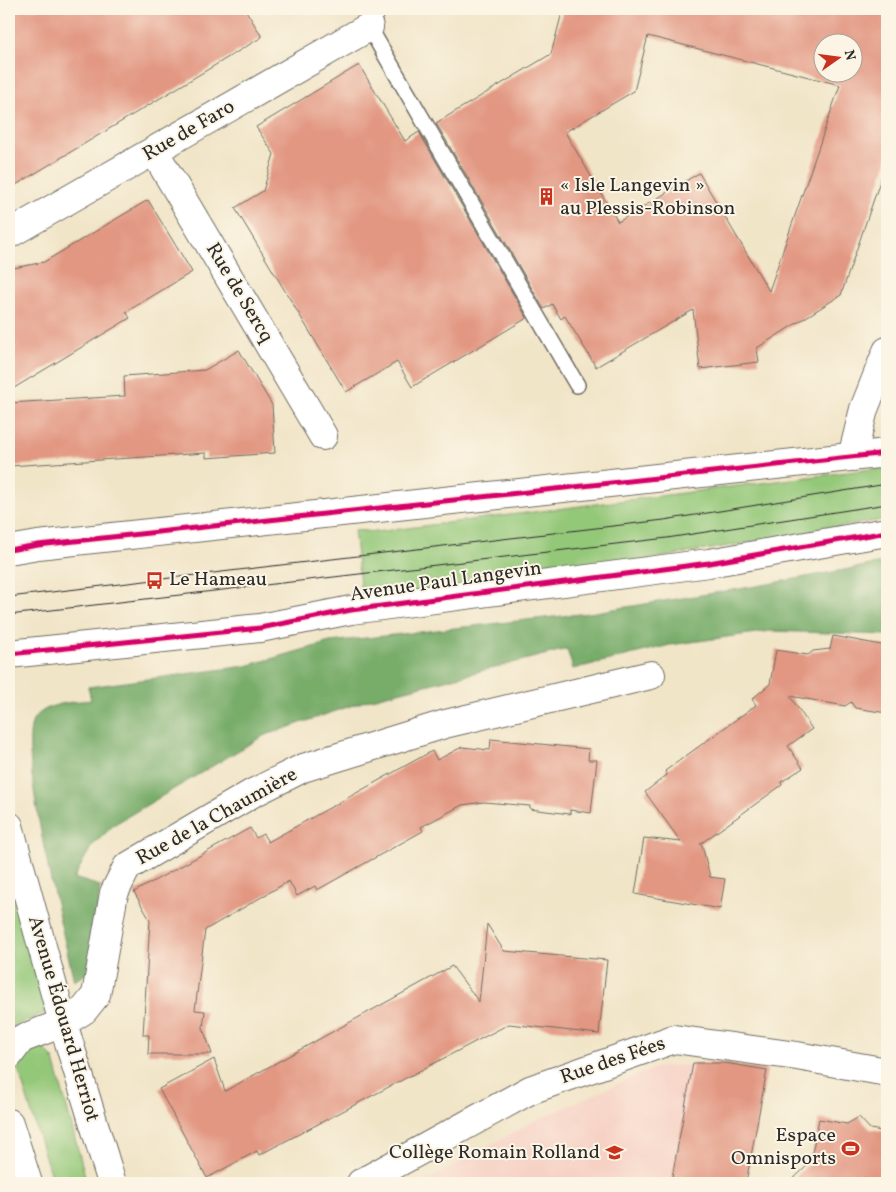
<svg xmlns="http://www.w3.org/2000/svg" width="896" height="1192" viewBox="0 0 896 1192" font-family="Vollkorn,serif">
<rect width="100%" height="100%" fill="#fcf5e5"/>
<filter id="ink" filterUnits="userSpaceOnUse"><feTurbulence type="fractalNoise" baseFrequency=".02" numOctaves="2"/><feDisplacementMap in="SourceGraphic" scale="10" xChannelSelector="R" yChannelSelector="G"/><feConvolveMatrix kernelMatrix="1 2 1 2 8 2 1 2 1" color-interpolation-filters="sRGB"/></filter>
<filter id="wash" filterUnits="userSpaceOnUse"><feTurbulence type="fractalNoise" baseFrequency=".0096" numOctaves="4" result="noise"/><feDisplacementMap in="SourceGraphic" scale="20" xChannelSelector="R" yChannelSelector="G"/><feGaussianBlur stdDeviation="1.12" result="paint"/><feColorMatrix in="noise" values="0 0 0 0 0 0 0 0 0 0 0 0 0 0 0 0 0 1.4 0 .05"/><feComposite in="paint" operator="in"/></filter>
<g filter="url(#wash)">
<rect width="100%" height="100%" fill="#f1e5c8"/>
<path fill="#f6d1c5" d="M725,1063L767,1070L746,1183H423L532,1122L656,1067Z"/>
<g fill="#94c879" stroke="#607a52">
<path d="M887,467V519L599,568L362,602L354,530L376,532Z"/>
<path d="M9,874L46,1012L9,1029Z"/>
<path d="M43,1047L54,1060L87,1183H53L18,1069L27,1050Z"/>
</g>
<path fill="#77ac69" stroke="#516c4a" d="M887,562V635L770,631L670,645L573,669L567,649L371,699L263,736L115,824L91,847L74,878L100,886L91,971L74,981C65,939 15,747 34,719C45,703 73,702 91,700L88,687L246,666L330,642L589,613L757,586Z"/>
<g id="blocks">
<g fill="#e29782" fill-rule="evenodd">
<path d="M9,9H245L262,37L9,189Z"/>
<path d="M563,9H887V161L841,295L757,348L759,362L700,369L693,310L596,367L565,316L561,319L552,304L544,309L436,123L551,54ZM648,36L840,85L769,291L699,173L618,222L565,132L634,91ZM824,42H854V72H824Z"/>
<path d="M359,65L405,141L419,132L527,318L412,387L397,362L346,392L235,208L263,191L274,154L256,127Z"/>
<path d="M148,200L192,272L126,312L130,318L9,391V269L44,262Z"/>
<path d="M239,350L272,405L275,453L206,458V453L9,466V403L125,396L124,376L205,370Z"/>
<path d="M833,636L887,646V713L855,708L851,702L845,706L790,696L812,729L788,746L803,768L781,782L782,785L700,844L702,845L710,877L725,879L720,909L635,894L644,838L681,842L645,792L667,775L665,771L756,705L752,699L770,684L776,650L808,655L813,651L830,649Z"/>
<path d="M491,739L589,749L588,760H597L591,813L570,810V814L530,809V806L484,802L462,805L421,827L423,831L317,890L315,886L297,896L289,881L205,930L195,1010L205,1011L203,1028L212,1054H148L149,1035H143L150,920L134,892L250,828L256,838L263,834L268,842L432,751L437,760L462,747L490,750Z"/>
<path d="M487,924L504,951L607,960L599,1034L509,1024L259,1155L257,1151L207,1178L159,1089L214,1059L225,1091L452,966L479,1002Z"/>
<path d="M693,1063H725L767,1070L746,1183H671Z"/>
<path d="M859,1117L870,1129L887,1132V1183H789L810,1163L819,1119L847,1124Z"/>
</g>
</g>
</g>
<g filter="url(#ink)">
<use href="#blocks" fill-opacity="0" stroke="#706c62" stroke-width="1"/>
<g fill="none" stroke-linecap="round" stroke-linejoin="round">
<defs>
<path id="lane" d="M379,9L369,27L577,385"/>
<g id="street">
<path d="M154,151L323,436"/>
<path d="M9,234L369,27"/>
<path d="M9,1055L21,1039L63,1023L84,1010L96,995L114,893L127,867L251,794L303,768L445,724L651,675"/>
<path d="M361,1183L530,1090L674,1039L797,1056L887,1072"/>
</g>
<g id="secondary">
<path d="M9,826L63,1023L112,1183"/>
<path d="M9,1123L28,1183"/>
</g>
<g id="primary">
<path d="M852,457L864,409L887,351"/>
<path d="M9,550L38,545L887,453"/>
<path d="M9,654L260,628L351,610L709,563L887,532"/>
</g>
</defs>
<use href="#lane" stroke="#706c62" stroke-width="18"/>
<use href="#street" stroke="#706c62" stroke-width="30"/>
<use href="#secondary" stroke="#706c62" stroke-width="30"/>
<use href="#primary" stroke="#706c62" stroke-width="30"/>
<use href="#lane" stroke="#fff" stroke-width="15"/>
<use href="#street" stroke="#fff" stroke-width="28"/>
<use href="#secondary" stroke="#fff" stroke-width="28"/>
<use href="#primary" stroke="#fff" stroke-width="28"/>
<g stroke="#2b2b2b" stroke-width="1">
<path d="M9,597L664,520L887,484"/>
<path d="M9,615L667,538L887,504"/>
</g>
<defs>
<g id="cycleway">
<path d="M9,550L38,545L887,453"/>
<path d="M9,654L260,628L351,610L709,563L887,532"/>
</g>
</defs>
<use href="#cycleway" stroke="#fcf5e5" stroke-width="8"/>
<use href="#cycleway" stroke="#d6006c" stroke-width="5"/>
</g>
</g>
<defs>
<symbol id="building-bare" viewBox="-9 -9 18 18"><path d="M-4-6H4V6H1V3H-1V6H-4ZM-2.5-4.3h1.7v1.8h-1.7ZM.8-4.3h1.7v1.8H.8ZM-2.5-1h1.7V.8h-1.7ZM.8-1h1.7V.8H.8Z" fill="#c8321e" stroke="#fcf5e5" stroke-width="2.5" paint-order="stroke"/></symbol>
<symbol id="bus-bare" viewBox="-9 -9 18 18"><path d="M-5-6H5V4H4V6H2V4H-2V6H-4V4H-5ZM-3.5-4V0h7V-4ZM-3.5 1.2v1.5H-2V1.2ZM2 1.2v1.5H3.5V1.2Z" fill="#c8321e" stroke="#fcf5e5" stroke-width="2.5" paint-order="stroke"/></symbol>
<symbol id="stadium-bare" viewBox="-9 -9 18 18"><path d="M0-5a6.5 5 0 1 0 0 10a6.5 5 0 1 0 0-10ZM-3.5-1.8h7v3.6h-7Z" fill="#c8321e" stroke="#fcf5e5" stroke-width="2.5" paint-order="stroke"/></symbol>
<symbol id="school-bare" viewBox="-9 -9 18 18"><path d="M0-5L7-2L0 1L-7-2ZM-4 1L0 2.5L4 1V4Q0 6-4 4Z" fill="#c8321e" stroke="#fcf5e5" stroke-width="2.5" paint-order="stroke"/></symbol>
</defs>
<g fill-rule="evenodd">
<use href="#building-bare" x="534" y="184" width="25" height="25"/>
<use href="#bus-bare" x="142" y="568" width="25" height="25"/>
<use href="#stadium-bare" x="838" y="1136" width="25" height="25"/>
<use href="#school-bare" x="602" y="1140" width="25" height="25"/>
</g>
<g text-anchor="middle" dominant-baseline="central" stroke-width="4" stroke-linejoin="round" paint-order="stroke">
<g font-size="20" fill="#2b2b2b" stroke="#fcf5e5">
<text transform="translate(189 131) rotate(-30)">Rue de Faro</text>
<text transform="translate(239 293) rotate(59)">Rue de Sercq</text>
<text transform="translate(446 582) rotate(-8)">Avenue Paul Langevin</text>
<text transform="translate(217 817) rotate(-29)">Rue de la Chaumière</text>
<text transform="translate(63 1019) rotate(74)">Avenue Édouard Herriot</text>
<text transform="translate(613 1061) rotate(-19)">Rue des Fées</text>
</g>
<g font-size="20" fill="#2b2b2b" stroke="#fcf5e5" text-anchor="start">
<text x="560" y="186">« Isle Langevin »<tspan x="560" dy="23">au Plessis-Robinson</tspan></text>
<text x="169" y="580">Le Hameau</text>
<text x="836" y="1136" text-anchor="end">Espace<tspan x="836" dy="23">Omnisports</tspan></text>
<text x="600" y="1153" text-anchor="end">Collège Romain Rolland</text>
</g>
</g>
<rect width="896" height="1192" fill="none" stroke="#fcf5e5" stroke-width="30"/>
<g transform="translate(838 58) rotate(76)"><circle r="24" fill="#fcf5e5" stroke="#a8a49b"/>
<path d="M0-4L9 19L0 12L-9 19Z" fill="#c8321e"/>
<text y="-8" font-size="14" font-weight="bold" text-anchor="middle" fill="#2b2b2b">N</text>
</g>
</svg>
